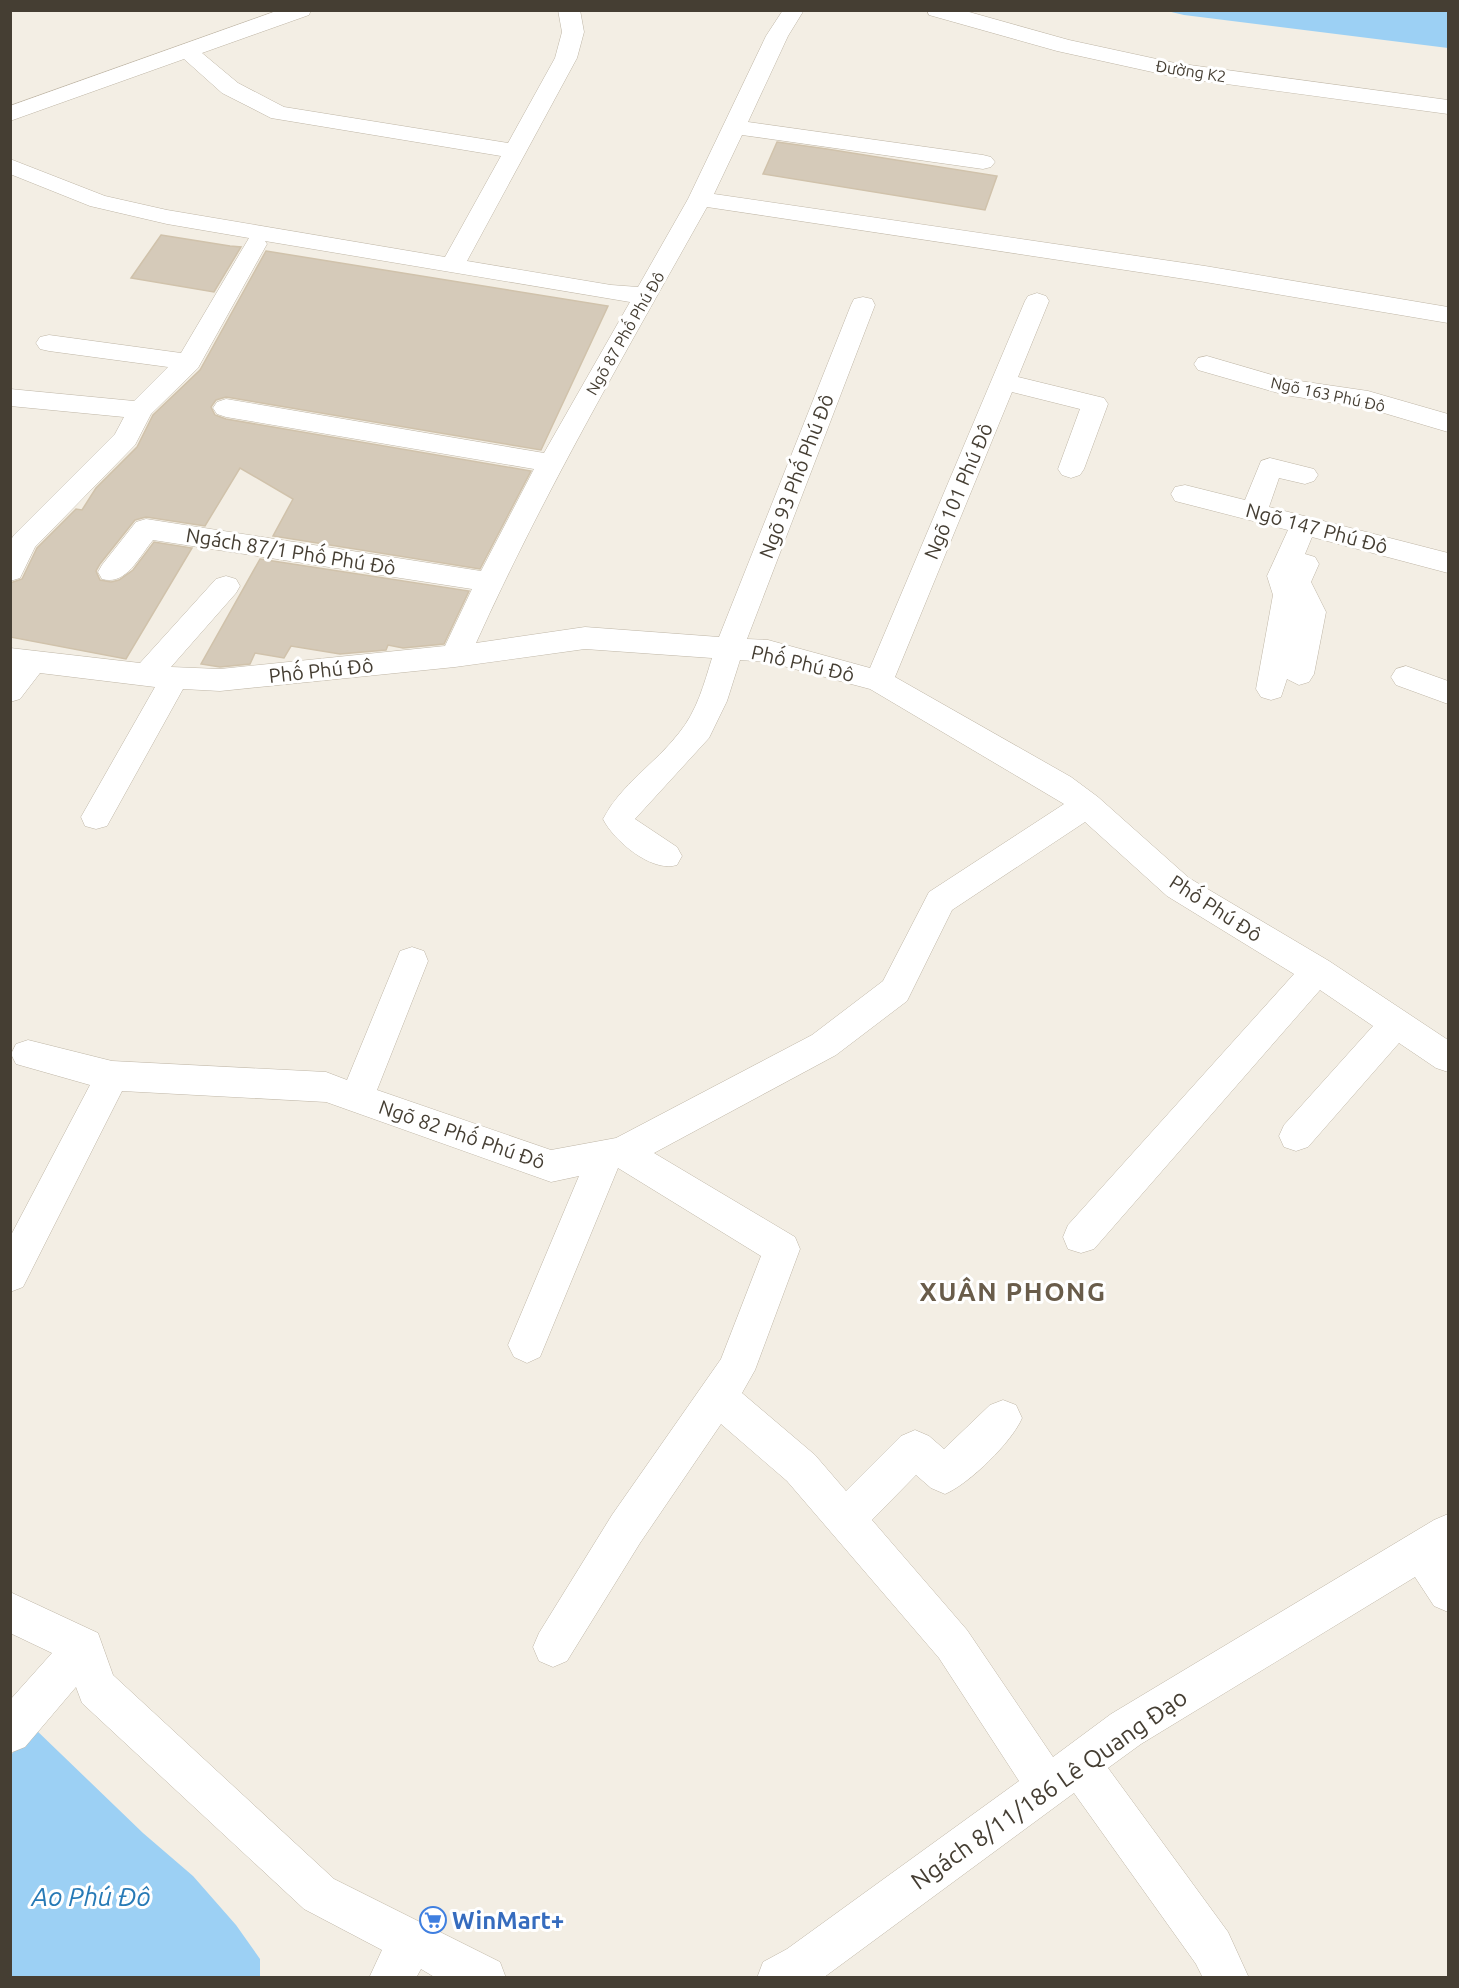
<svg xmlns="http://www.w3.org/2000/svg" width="1459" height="1988" viewBox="0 0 1459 1988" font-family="Ubuntu,sans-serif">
<rect width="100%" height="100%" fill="#f3eee4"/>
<g fill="#9cd0f4">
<path d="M1167,11H1448V48L1184,15Z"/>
<path d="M33,1727L143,1833L193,1876L236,1925L260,1959V1977L11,1978V1755Z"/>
</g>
<g fill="#d5cab9" stroke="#d0c2ab" stroke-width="1.5">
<path d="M777,142L827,149L997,176L985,210L763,174Z"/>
<path d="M161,235L230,246L241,247L214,292L131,278Z"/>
<path d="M266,251L608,306L541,450L226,397L216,400L211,407L215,415L226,419L531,471L480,569L273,536L293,499L240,468L205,526L146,517L135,520L100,564L96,571L100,580L111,582L119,580L133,570L154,542L192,548L126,659L10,637V583L22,579L37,548L76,509L82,510L96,488L137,447L153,415L200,370Z"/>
<path d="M260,559L469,591L444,644L403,648L388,645L386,650L340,654L291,646L284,658L255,653L250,664L220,667L201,664Z"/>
</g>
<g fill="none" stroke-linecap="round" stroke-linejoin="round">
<defs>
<g id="minor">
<path d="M279,10H311L309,15L202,53L238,83L284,107L508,143L555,58L562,32L558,10H580L584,32L577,58L467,261L611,285L638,287L688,199L766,36L783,10H804L788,36L748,122L983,155L991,157L995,162L991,167L983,169L742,135L714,194L1205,266L1448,307V323L1205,282L707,207C627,350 544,492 476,643L585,627L719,637L851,305L854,299L863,297L872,299L875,305L747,639L768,640L870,668L1025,301L1028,296L1037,293L1046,296L1049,301L1018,377L1104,398L1108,404L1084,469L1080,475L1071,478L1062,475L1058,469L1080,409L1012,392L895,677L1071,777L1098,797L1189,878L1329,961L1448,1040V1072L1436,1068L1399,1043L1308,1147L1296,1151L1284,1147L1279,1136L1284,1125L1373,1026L1320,990L1094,1249L1081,1253L1068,1249L1063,1237L1068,1225L1294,974L1167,896L1085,822L952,910L907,1001L836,1055L654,1153L795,1237L800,1249L755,1370L742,1393L815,1455L846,1491L901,1436L915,1430L929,1436L944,1449L990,1405L1003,1400L1016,1405L1022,1418C1012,1442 969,1484 945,1494L931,1488L916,1475L872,1520L967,1630L1053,1757L1111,1714L1434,1520L1448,1514V1612L1434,1606L1415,1577L1141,1744L1108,1768L1228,1932L1249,1978H1203L1196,1964L1074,1793L823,1978H757L763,1962L787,1949L1019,1781L939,1658L787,1481L721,1424L640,1543L567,1661L553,1667L539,1661L533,1647L539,1633L612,1515L721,1359L761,1256L618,1168L540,1357L527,1363L514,1357L508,1345L579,1176L551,1182L326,1102L122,1091L23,1287L10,1292V1237L90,1085L16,1064L11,1054L16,1044L28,1040L112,1061L326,1072L347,1080L396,961L400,951L412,947L424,951L428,961L377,1090L551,1150L616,1138L812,1035L883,981L929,892L1064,804L870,689L768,662L740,660L727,701L709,738L635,819L677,847L682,856L677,865C652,873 614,841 603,819C621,784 655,764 679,733C697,711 704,684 712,658L585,649L455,667L220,691L183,689L107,826L96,829L85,826L81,817L155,687L40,673L20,699L10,702V648L140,663L216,579L226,576L236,579L240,586L236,593L171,667L220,669L445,646L472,589L153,540C139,557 126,586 102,579L98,572L102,565L136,522L146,519L481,571L534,469L226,417L217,414L213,408L217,402L226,399L544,453L630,302L265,241L267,244L198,368L151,414L135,445L35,547L20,578L10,581V541L14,535L115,434L124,417L10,406V389L134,401L168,367L49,351L40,349L36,343L40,337L49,335L181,353L249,238L167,224L90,206L10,174V159L105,196L167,210L445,257L501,156L271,118L222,93L184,59L10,121V106Z"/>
<path d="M927,10H962L1069,40L1175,63L1448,100V114L1175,77L1057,51L929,15Z"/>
<path d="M1207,356L1286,379L1368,391L1448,414V432L1367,408L1285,395L1198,370L1194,364L1198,358Z"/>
<path d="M1270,458L1314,469L1318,475L1314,481L1305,484L1279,478L1269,507L1448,553V573L1312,537L1305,554L1315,557L1319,564L1311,582L1326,612L1314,674L1309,682L1299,685L1287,679L1281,697L1271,700L1261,697L1256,689L1273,595L1267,576L1288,530L1175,501L1171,494L1175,487L1185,485L1245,500L1261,461Z"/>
<path d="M1406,666L1448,681V704L1396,685L1391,677L1396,669Z"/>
<path d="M10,1592L98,1633L113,1675L334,1879L500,1962L506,1978H436L421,1969L416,1978H369L382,1950L304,1909L82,1703L76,1687L25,1747L10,1753V1700L52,1653L10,1633Z"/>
</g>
</defs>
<use href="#minor" stroke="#bfb6a6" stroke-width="1"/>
<use href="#minor" fill="#fff" fill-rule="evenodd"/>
</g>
<defs>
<symbol id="supermarket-ring" viewBox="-11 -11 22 22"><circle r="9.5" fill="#fff" stroke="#3f7fe0" stroke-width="1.5"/><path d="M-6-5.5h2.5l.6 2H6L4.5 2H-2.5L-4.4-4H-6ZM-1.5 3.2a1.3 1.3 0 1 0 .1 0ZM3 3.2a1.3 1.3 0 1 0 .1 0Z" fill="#3f7fe0"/></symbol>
</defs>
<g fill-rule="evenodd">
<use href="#supermarket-ring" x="418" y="1905" width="30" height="30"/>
</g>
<g text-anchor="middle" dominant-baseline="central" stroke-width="6" stroke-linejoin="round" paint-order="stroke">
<g font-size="16" fill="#453e33" stroke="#fff">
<text transform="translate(1191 71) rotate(9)">Đường K2</text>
<text transform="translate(625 333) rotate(-60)">Ngõ 87 Phố Phú Đô</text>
<text transform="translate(1328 394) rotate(12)">Ngõ 163 Phú Đô</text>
</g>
<g font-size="20" fill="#453e33" stroke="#fff">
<text transform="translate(796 476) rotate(-69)">Ngõ 93 Phố Phú Đô</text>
<text transform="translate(958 491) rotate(-67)">Ngõ 101 Phú Đô</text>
<text transform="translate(1317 528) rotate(15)">Ngõ 147 Phú Đô</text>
<text transform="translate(291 551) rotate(9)">Ngách 87/1 Phố Phú Đô</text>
<text transform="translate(803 663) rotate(13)">Phố Phú Đô</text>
<text transform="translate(321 670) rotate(-6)">Phố Phú Đô</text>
<text transform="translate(1216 908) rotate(33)">Phố Phú Đô</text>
<text transform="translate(462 1134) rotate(19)">Ngõ 82 Phố Phú Đô</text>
</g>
<g font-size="24" fill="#453e33" stroke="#fff">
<text transform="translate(1049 1789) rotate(-35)">Ngách 8/11/186 Lê Quang Đạo</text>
</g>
<g font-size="24" font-weight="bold" fill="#366cbe" stroke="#fff" text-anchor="start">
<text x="452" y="1920">WinMart+</text>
</g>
<g font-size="26" font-weight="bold" letter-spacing="1.5" fill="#695c4a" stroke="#fff">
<text x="1013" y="1291">XUÂN PHONG</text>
</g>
<g font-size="26" font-style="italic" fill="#277ab6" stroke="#fff">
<text x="91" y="1896">Ao Phú Đô</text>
</g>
</g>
<rect width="1459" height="1988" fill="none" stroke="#453e33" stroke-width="24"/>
</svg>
